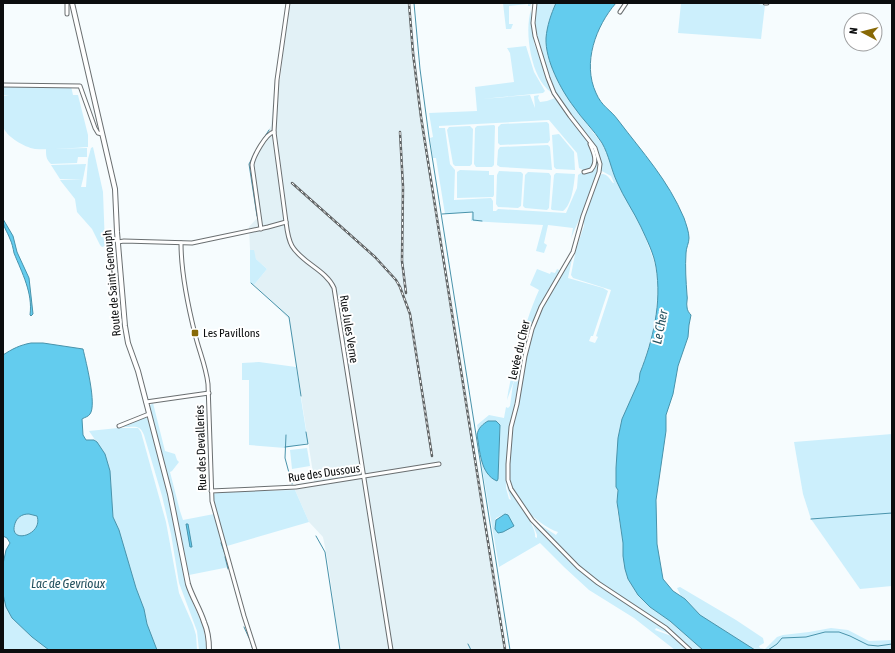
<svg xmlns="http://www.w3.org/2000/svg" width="895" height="653" viewBox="0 0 895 653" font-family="'Asap Condensed',sans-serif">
<rect width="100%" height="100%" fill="#f6fcfe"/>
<path fill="#e2f1f6" d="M289,3H410L418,80L422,113L507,650H340L328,562L323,537L309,522L295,490L315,486L289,319L254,285L267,269L256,259L253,250H250L249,227L257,218L249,163L271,126L275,81L280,80Z"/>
<g fill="#cceffc" fill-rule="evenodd">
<path d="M503,3H532L530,6H528V4L509,6V24H513L511,29H506Z"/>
<path d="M537,3H556L551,15L546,39L549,57L554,72L560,85L574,107L602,144L608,154L617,181L642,228L655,264L658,283L655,326L640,373L617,488V509L623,543L625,569L628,579L650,607L670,621L703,650H692L665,626L584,572L541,528L539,524L556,535L558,532C539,526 516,503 511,483C504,461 514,425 518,402C523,374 527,344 538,317C546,297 560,278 571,259H572L568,278L603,288L608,291L593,336H591L589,341L595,343L598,337L596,336L611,290L573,278L571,275L576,249L584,226V218L599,176L602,174C607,174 610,179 613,183H614L611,176L600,170C601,164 601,158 598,152C596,146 591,142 588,137C580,127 572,118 565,108C549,84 528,31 537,3Z"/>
<path d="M681,3H750L765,5L761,39L678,33Z"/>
<path d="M531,10L534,43L551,89V92C531,79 524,31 531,10Z"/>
<path d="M526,46L534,72L545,91L543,93L482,99L530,95L535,108L534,96L539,95L538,98L540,102L547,101L555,98L571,121L586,138L594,161L591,169L585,171L579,168L577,153L549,120L439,126V128H445L450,164L455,170L454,200L491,198L493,201V211H496L498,209L566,213L577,188L578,175L581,173L591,172L595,167L597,161C601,178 577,222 571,239L573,228L548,225L544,243L547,245L544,253L536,251L543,225L471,221L472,212L445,214L436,158H433L430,138L433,137L429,113L477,111L475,87L514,82L510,53L507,48Z"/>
<path d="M71,86L73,95H78L88,135V147C72,148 50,150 35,149C24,147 7,137 3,127V96H9L3,95V87Z"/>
<path d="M547,122L549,124L550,140L548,143L500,145L498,143V127L501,124Z"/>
<path d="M494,125L495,126L494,165L492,167H476L474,164L475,128L477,126Z"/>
<path d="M470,126L473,129L472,164L470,166H455L453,164L447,130L449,127Z"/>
<path d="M559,134L574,152L575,170L556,169L554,167L552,135Z"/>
<path d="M548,145L550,147L552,170L500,167L497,165L498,150L500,147Z"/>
<path d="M93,147L103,192L105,246L102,247L100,245L92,229L77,212L75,199L60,180L83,179L81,187H86L88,159L91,148Z"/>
<path d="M87,148V157H78L77,163L51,164C46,159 46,156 46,149Z"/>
<path d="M86,164L83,179H60L51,165Z"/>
<path d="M460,170L489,171V175H494V195L493,197L457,198V172Z"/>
<path d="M499,171L521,172L523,174L521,206L518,208L498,207L496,204L497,175Z"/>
<path d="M528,172L549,173L551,176L549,208L547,210L525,208L523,206L525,175Z"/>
<path d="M556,173L575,174C574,184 572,205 563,211L552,210L551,209L554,175Z"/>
<path d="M250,250H254L256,259L267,269L254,285L250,282Z"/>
<path d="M537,269L550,274L551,272L555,273L557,269L561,271L535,319L523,361L520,364L507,400C509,383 514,368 518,351C524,330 530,310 539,290L530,285Z"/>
<path d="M259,362L296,367L308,443L285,448L249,445V380H242V363Z"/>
<path d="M521,367L508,441L506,488L509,499L511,500L507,487L508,483C513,496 537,526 535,537L537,538V535L532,522L573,565L585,575L661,625L670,634L656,628L655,630L674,637L688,650H675L634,618L589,590L564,567L540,543L499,567L481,461L488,475L498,479L500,427L482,425L478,431L477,425L489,415L504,418L506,407L508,408L510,406L513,384ZM505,514L512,527L498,533L495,529L496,518Z"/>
<path d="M153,403L165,451L175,454L177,460L179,462L172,471L170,472L180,511L183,520L214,514L229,567L189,575L178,521L149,406Z"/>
<path d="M145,416L149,420L172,510L187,590L203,626L207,650H199L197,631L179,583L171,534L162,496L144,435C140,424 134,427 124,427V425Z"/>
<path d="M118,428H138L141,432L166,522L179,593L193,625L196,635L197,650H157L147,624L144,609L136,588L119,530L113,517L110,471L105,454L89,431Z"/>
<path d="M892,434V586L860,589L811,519L803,494L794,442Z"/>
<path d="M307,448L310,466L292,469L290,450Z"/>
<path d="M295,490L309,522L227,546C223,534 210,505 214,494L218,492Z"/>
<path d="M29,513L37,516C44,536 6,547 16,521C19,516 23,514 29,513Z"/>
<path d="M680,587L736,620L763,638L764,643L759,646L760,648L765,649L777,637L783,635L809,632L831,628L848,630L869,641L892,640V650H755L700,615L685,599L681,596L677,588Z"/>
<path d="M3,594L4,598L27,632L49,650H3Z"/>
</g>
<g fill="#63ccee" stroke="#4993ab" fill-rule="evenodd">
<path d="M556,3H616C596,26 582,63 596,93C602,107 610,109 618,120C643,153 668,180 684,218C686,224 689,232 689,238C689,243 686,248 686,253C685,267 686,281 687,295C688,299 686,303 687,307C687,310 689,313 691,315L689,325L688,337L678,366L673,394L666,415V431L656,500L657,544L663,579L673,591L685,599L700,615L755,650H703L670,621L650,607L638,595L628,579L625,569L623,556V543L617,502L618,490L616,487V468L618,438L622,419L639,381L640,373C653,340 662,303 656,267C654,254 647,240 641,227C634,212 624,198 617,182C611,169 609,155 602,143C594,130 582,119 574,107C561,90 545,60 546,38C547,26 551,14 556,3Z"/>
<path d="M3,219L13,236L17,252L29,278L33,314L31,316L30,315C33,293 22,273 14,253C13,248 12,243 10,239C7,231 3,227 3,219Z"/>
<path d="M31,343H43L83,349C86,362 97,405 90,414C88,417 85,417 82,419L83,435L86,440H94L97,442L105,454L110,471L113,517L119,530L136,588L144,609L147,624L157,650H49L32,637L12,618L6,607L3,594V564L6,550L10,543L7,538L3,536V355C12,349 20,345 31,343ZM29,514L37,516C44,536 5,546 16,521C19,516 23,514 29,514Z"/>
<path d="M488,421H496L500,425L498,479L497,481C480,474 480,450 477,435C478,428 483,424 488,421Z"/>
<path d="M505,514L508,515L514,526L503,532L498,533L495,529L496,520Z"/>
<path d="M186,524H188L192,547H190Z"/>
</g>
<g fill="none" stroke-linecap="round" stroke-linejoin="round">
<g stroke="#4993ab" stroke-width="1">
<path d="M414,3L420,69L429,137L510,650"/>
<path d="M262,141L269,130"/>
<path d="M256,151L249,164L257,216"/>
<path d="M442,214L473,212V220L482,221"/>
<path d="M251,283L289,317L301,396"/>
<path d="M286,435L285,458L292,484"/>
<path d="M285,447L308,444L306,432"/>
<path d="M811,519L892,513"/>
<path d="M316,536L325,552L340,650"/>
<path d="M221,543L225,554"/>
<path d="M225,557L228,569"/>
<path d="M244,627L249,638"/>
<path d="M251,643L253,650"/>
<path d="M468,644L471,650"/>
<path d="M768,650L777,644L782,638L806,637L825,632H839L850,636L868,645L878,646L892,644"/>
</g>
<defs>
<g id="minor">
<path d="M67,3V14"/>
<path d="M288,3L277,80L274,132L286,222C287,230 288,239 292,246C302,263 326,270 334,288L391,650"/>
<path d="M535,3L533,23L535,36L548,78L554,93L570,116L595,148L600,164L599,172L583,216L573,252L541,307L532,329L525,356L517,404L511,427L508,464V480L511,489L532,520L578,567L598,583L666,628L690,650"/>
<path d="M765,3H767"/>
<path d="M620,12L626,3"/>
<path d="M3,85L80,86L95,128L98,133L102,134"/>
<path d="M584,172L591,170C598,162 594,153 590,144"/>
<path d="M261,229L252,165C253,157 266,133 274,132"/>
<path d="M118,242L124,241L192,243L268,227L286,222"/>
<path d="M181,243C181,271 188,306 195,334C199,351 206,366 208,384L212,501L244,616L255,650"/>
<path d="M146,402L209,393"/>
<path d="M119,426L149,414"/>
<path d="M211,491L296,487L439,464"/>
</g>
<path id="tertiary" d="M72,3L115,189L117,232L125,326L128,343L138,371L170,494L188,584C192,597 200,609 204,622C208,631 209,640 209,650"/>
</defs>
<use href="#minor" stroke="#6a6f71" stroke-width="5"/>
<use href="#tertiary" stroke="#6a6f71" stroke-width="6"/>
<use href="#minor" stroke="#fff" stroke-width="3"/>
<use href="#tertiary" stroke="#fff" stroke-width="4"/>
<defs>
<g id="rail">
<path d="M409,3L413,53L421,117L505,650"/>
<path d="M400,132L403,187L402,261L406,293"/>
<path d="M292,183L375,257L396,280L400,287L410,314L432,456"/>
</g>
</defs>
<use href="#rail" stroke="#5f6364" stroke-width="2.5"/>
<use href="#rail" stroke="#fff" stroke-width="1" stroke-dasharray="3" stroke-linecap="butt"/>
</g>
<rect fill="#886906" stroke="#fff" stroke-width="1.5" x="191" y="329" width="8" height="8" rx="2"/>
<g text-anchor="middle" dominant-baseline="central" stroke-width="4" stroke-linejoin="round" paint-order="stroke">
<g font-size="12" fill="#0b0d0e" stroke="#fff">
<text transform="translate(112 283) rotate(-95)">Route de Saint-Genouph</text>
<text transform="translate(349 329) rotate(81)">Rue Jules Verne</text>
<text transform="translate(519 350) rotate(-77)">Levée du Cher</text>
<text transform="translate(201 448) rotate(-92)">Rue des Devalleries</text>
<text transform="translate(324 473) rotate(-8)">Rue des Dussous</text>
</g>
<g font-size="12" fill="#0b0d0e" stroke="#fff" text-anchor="start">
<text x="203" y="333">Les Pavillons</text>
</g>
<g font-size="13" font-style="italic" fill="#24515f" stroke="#fff">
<text transform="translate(660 327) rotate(-79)">Le Cher</text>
<text x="68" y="583">Lac de Gevrioux</text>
</g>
</g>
<rect width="895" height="653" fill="none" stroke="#0b0d0e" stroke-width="8"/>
<g transform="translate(863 32) rotate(277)"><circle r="19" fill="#ffffff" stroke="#9d9e9f"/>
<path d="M0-3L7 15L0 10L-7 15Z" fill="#886906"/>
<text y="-6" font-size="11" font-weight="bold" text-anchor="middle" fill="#0b0d0e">N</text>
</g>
</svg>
